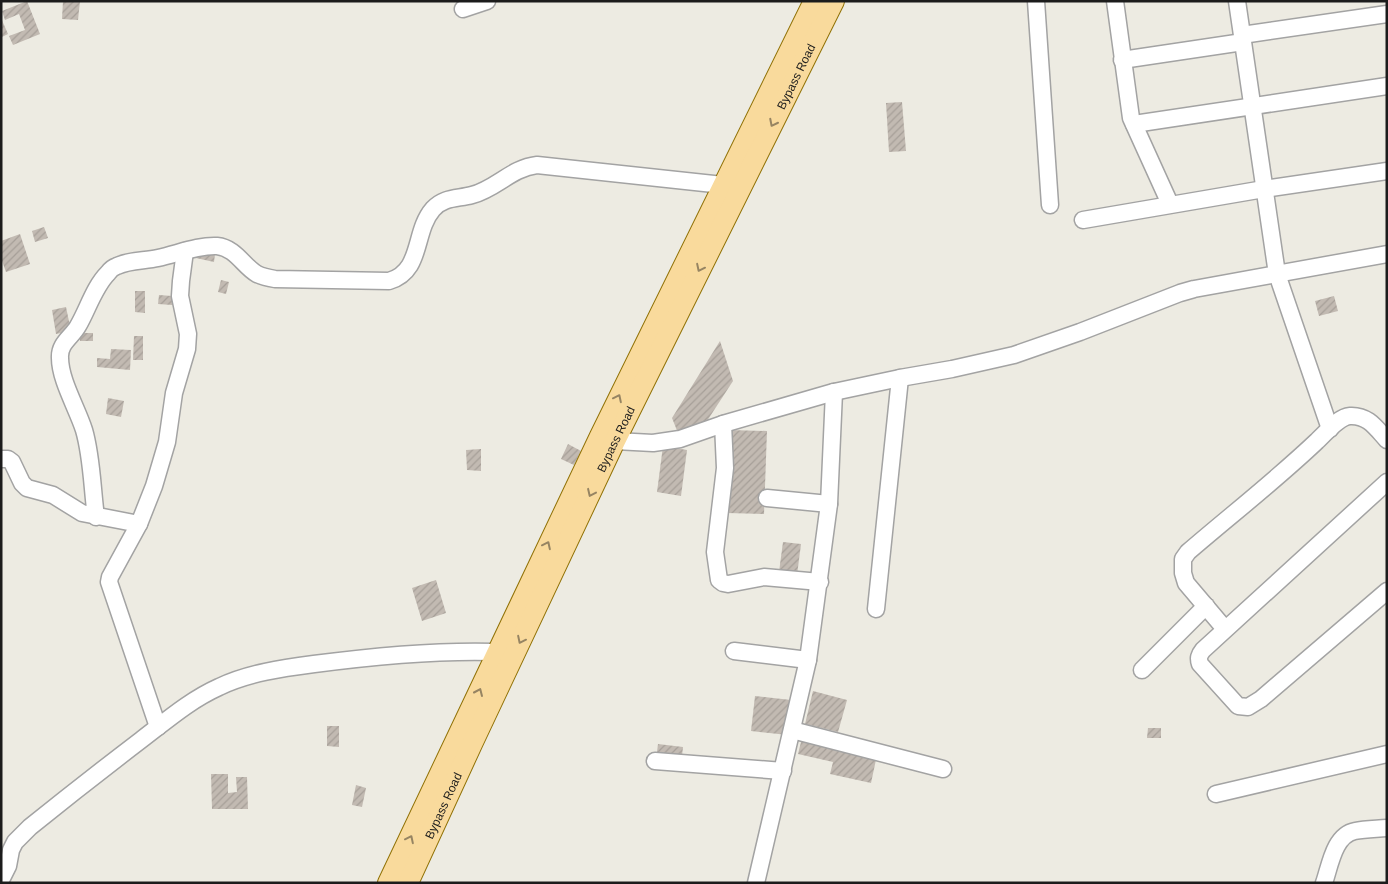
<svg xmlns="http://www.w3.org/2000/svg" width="1388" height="884" viewBox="0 0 1388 884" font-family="Arial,sans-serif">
<defs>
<pattern id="building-hatch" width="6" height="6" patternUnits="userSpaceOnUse" patternTransform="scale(1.25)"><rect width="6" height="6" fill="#c2bab2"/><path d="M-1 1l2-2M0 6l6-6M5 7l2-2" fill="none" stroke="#a69f98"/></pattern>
</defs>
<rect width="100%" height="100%" fill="#edebe2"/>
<g fill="url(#building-hatch)">
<path d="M27,1L40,34L13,45L9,36L25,30L19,14L5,20L2,11Z"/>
<path d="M63,1H80L78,20L62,19Z"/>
<path d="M1,18L8,34L2,37L1,34Z"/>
<path d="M902,102L906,151L889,152L886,103Z"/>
<path d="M44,227L48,238L35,242L32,231Z"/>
<path d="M20,234L30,264L6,272L1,258V241Z"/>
<path d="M198,251L215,254L214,262L196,258Z"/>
<path d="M221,280L229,282L226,294L218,292Z"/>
<path d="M135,291H145V313L135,312Z"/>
<path d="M159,295L172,296V305L158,304Z"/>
<path d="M1334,296L1338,311L1319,316L1315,301Z"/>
<path d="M66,307L71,331L56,334L52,310Z"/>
<rect x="80" y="333" width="13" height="8"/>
<path d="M134,336H143V360H133Z"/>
<path d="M720,341L733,381L707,421L678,433L672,418Z"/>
<path d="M111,349L131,350L130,370L97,367V358L110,359Z"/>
<path d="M108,398L124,401L121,417L106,414Z"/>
<path d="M729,430L767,431L764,514L727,513Z"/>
<path d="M568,444L581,451L574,465L561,459Z"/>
<path d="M663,446L687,450L681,496L657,492Z"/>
<path d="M481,449V471L467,470L466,450Z"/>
<path d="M783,542L801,544L797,575L779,572Z"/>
<path d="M436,580L446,613L422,621L412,588Z"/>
<path d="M813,691L847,700L838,732L805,724Z"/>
<path d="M755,696L791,700L788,735L751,731Z"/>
<path d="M327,726H339V747L327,746Z"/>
<path d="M1148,728H1161V738H1147Z"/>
<path d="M802,738L877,755L871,783L830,774L833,762L798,754Z"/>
<path d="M658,744L683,747L682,756L657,752Z"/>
<path d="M211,774H228V793L237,792L236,777H247L248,809H212Z"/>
<path d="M356,785L366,788L362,807L352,805Z"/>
</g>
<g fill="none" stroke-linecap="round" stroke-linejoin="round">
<defs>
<g id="minor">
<path d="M1036,1L1050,205"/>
<path d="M1115,1L1131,118L1170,204"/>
<path d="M1237,1L1277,274L1330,429"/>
<path d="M463,9L487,1"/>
<path d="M1242,35L1387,14"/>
<path d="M1122,60L1243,42"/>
<path d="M1134,124L1387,86"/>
<path d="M1083,220L1264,189L1387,171"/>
<path d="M723,424L725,468L715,552L719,580L723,583L728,584L764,577L820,582"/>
<path d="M615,441L653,443L680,439L723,424L834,392L900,378L952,369L1014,355L1080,332L1180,293L1194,289L1387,254"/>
<path d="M1,459H8L12,462L22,483L27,488L53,495L82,513L139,524"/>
<path d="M1387,482L1203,650C1199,655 1198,658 1200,664L1238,706L1248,707L1261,699L1387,591"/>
<path d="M767,498L829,504"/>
<path d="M96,517C92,488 92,457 84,430C77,408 60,380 60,358C59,343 72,337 78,326C88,309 94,287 108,273C110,270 114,267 117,266C129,260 145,261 158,258C177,254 198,245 217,246C236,248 243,266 257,274C263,277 269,278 275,279L389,281C423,271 413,232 433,209C444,197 457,199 472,195C496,189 511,168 537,165L723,185"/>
<path d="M876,609L900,378"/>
<path d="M1225,629L1186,583L1183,573V559L1188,552C1231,515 1276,480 1317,441C1326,433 1338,417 1350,416C1368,415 1376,428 1387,440"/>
<path d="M734,651L808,660"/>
<path d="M1142,670L1206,606"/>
<path d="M158,727L109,582L110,577L139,524L154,486L167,442L174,393L187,349L188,334L180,296L181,281L185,251"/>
<path d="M792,730L943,769"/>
<path d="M655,761L783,771"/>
<path d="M1216,794L1387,754"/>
<path d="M1,880L8,866L11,850L15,842L30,827C66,798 103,769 141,740C166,721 190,700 219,687C248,673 283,668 314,664C375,656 435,650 496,652"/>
<path d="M756,883L808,660L829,504L834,392"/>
<path d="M1324,883C1330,866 1334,835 1355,831C1365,829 1376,829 1387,828"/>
</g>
<g id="major">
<path d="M388,883L600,436L814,1"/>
<path id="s1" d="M408,883L473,742L615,441L834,1"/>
</g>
</defs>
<use href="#minor" stroke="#a3a3a3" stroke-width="19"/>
<use href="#major" stroke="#907105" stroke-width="22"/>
<use href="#minor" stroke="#fff" stroke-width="16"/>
<use href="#major" stroke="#f9da9c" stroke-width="20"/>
</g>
<defs><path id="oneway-chevron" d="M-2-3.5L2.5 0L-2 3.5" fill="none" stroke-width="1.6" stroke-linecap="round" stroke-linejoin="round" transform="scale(1.25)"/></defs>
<g stroke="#968462">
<use href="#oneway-chevron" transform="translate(773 123) rotate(117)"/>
<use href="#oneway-chevron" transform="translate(700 268) rotate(116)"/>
<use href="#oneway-chevron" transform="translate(618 398) rotate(-64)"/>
<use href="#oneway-chevron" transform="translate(591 493) rotate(115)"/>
<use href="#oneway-chevron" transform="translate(547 545) rotate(-64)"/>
<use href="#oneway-chevron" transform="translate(521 640) rotate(116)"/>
<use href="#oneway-chevron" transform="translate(479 692) rotate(-66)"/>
<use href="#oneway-chevron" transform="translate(410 839) rotate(-64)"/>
</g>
<g text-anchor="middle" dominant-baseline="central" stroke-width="4" stroke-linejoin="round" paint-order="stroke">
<g font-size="12" fill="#1c1c1c" stroke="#fff">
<text stroke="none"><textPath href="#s1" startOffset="895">Bypass Road</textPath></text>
<text stroke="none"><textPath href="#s1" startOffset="490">Bypass Road</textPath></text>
<text stroke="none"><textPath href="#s1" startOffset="85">Bypass Road</textPath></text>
</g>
</g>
<rect width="1388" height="884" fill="none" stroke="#1c1c1c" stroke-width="5"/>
</svg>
